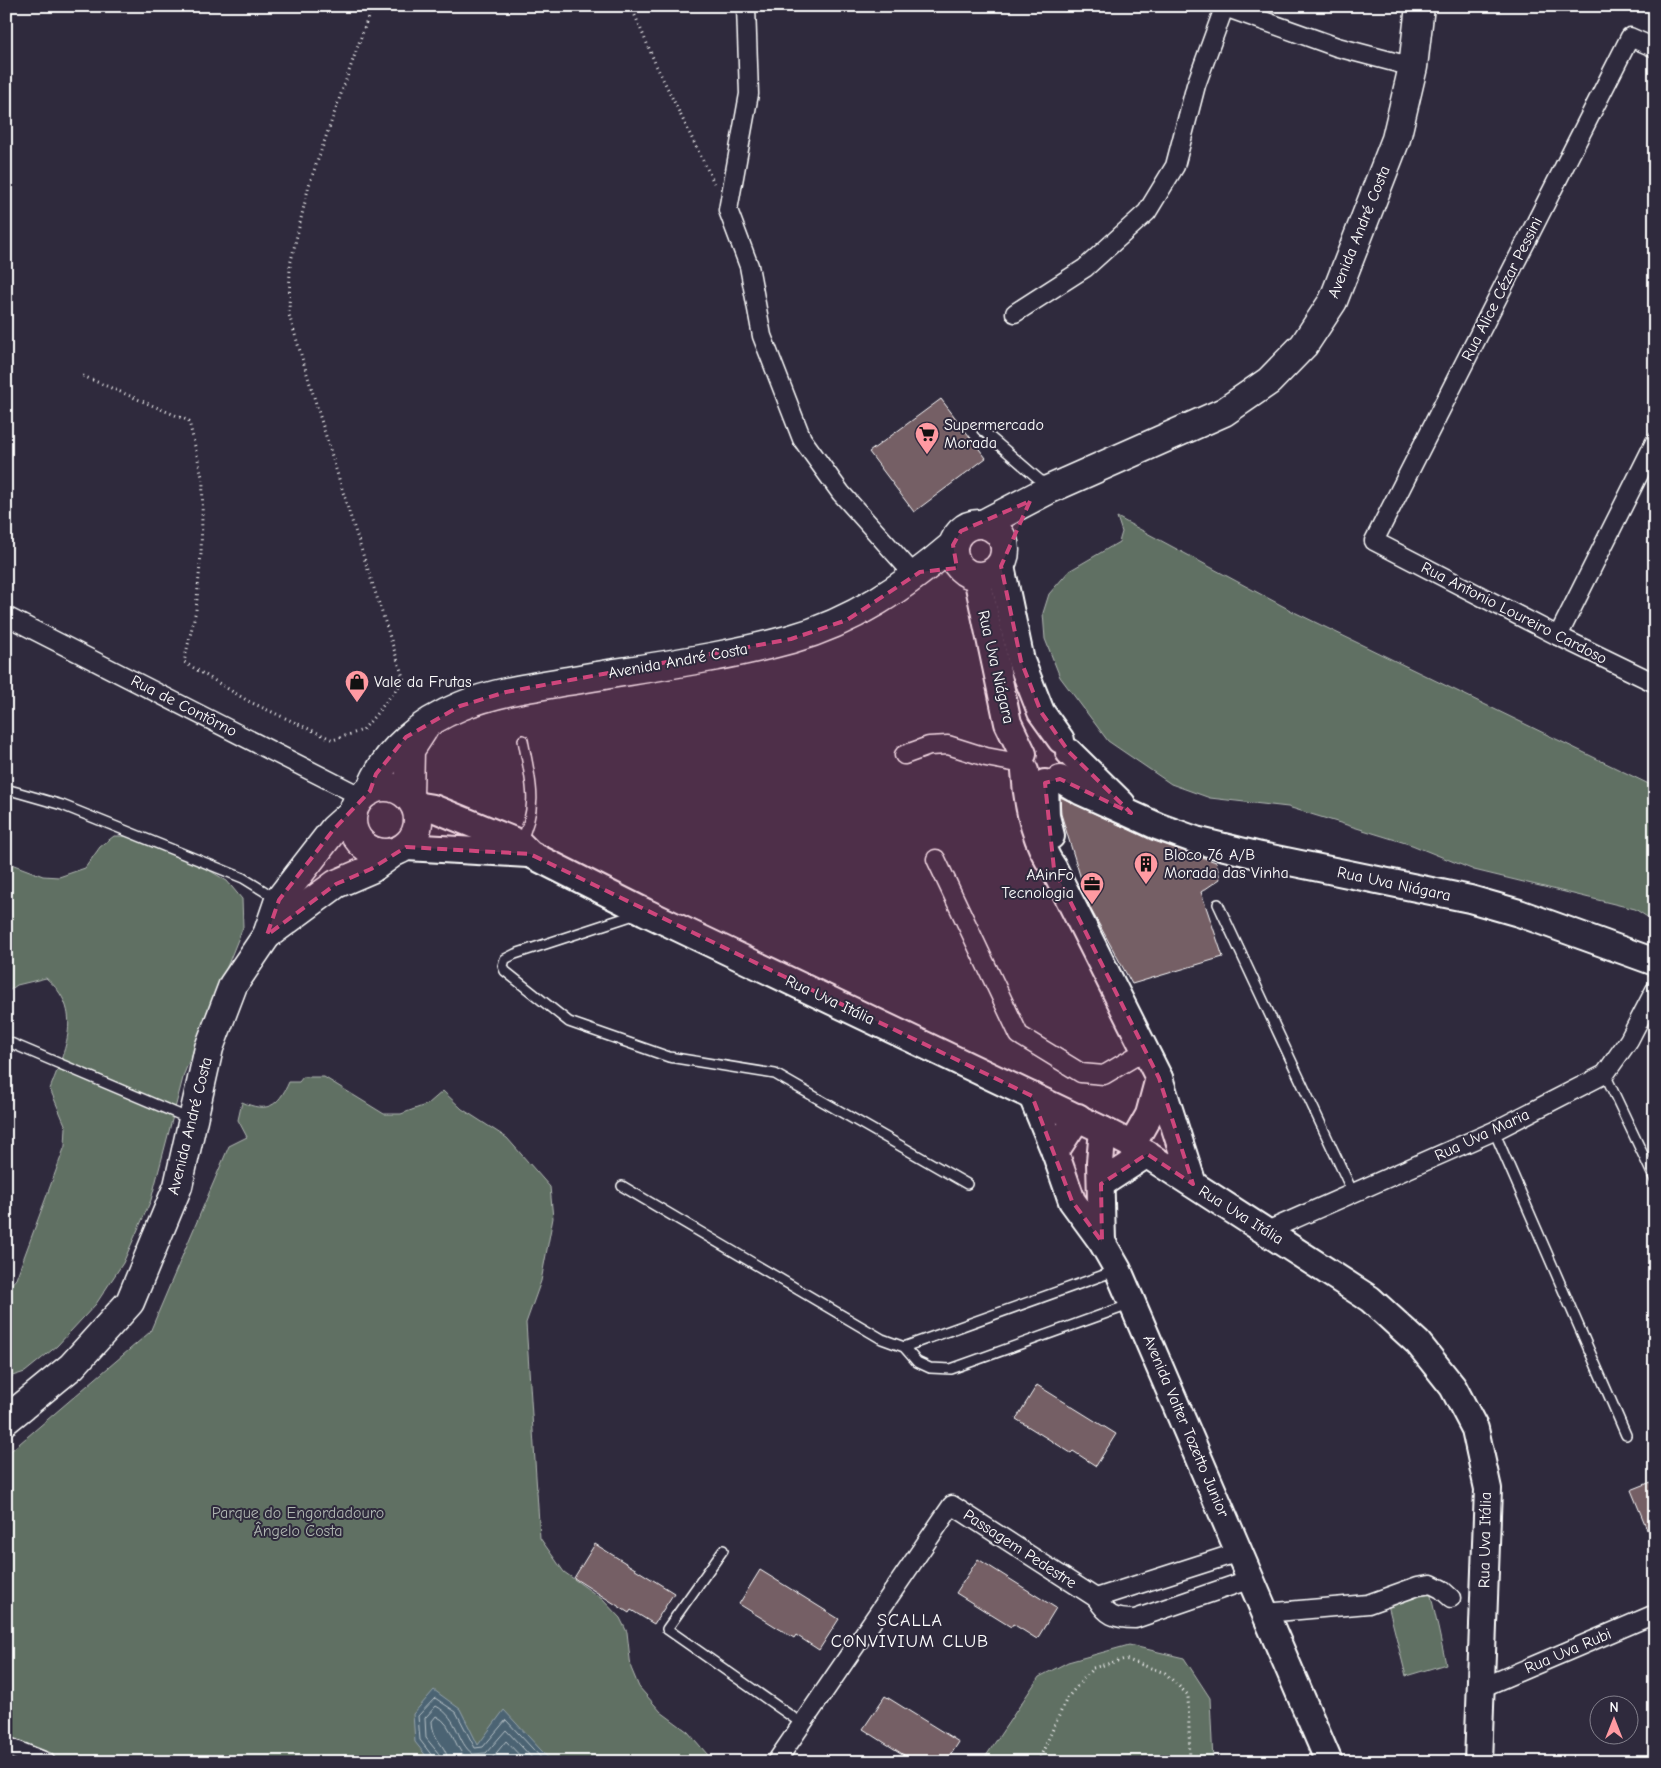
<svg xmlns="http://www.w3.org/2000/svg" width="1661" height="1768" viewBox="0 0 1661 1768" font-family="'Comic Neue',sans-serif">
<rect width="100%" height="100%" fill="#2f2a3d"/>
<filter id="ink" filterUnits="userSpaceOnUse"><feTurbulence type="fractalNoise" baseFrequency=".02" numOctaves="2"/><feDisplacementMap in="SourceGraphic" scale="10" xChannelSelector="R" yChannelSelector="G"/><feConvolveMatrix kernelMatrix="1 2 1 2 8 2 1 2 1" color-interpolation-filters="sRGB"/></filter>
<g filter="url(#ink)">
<g fill="#616f64" stroke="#b0b7b2">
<path d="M1117,517L1292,611L1655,787V922L1635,909L1474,870L1412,845L1288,807L1210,798L1171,784L1108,741L1060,677L1045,639L1043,613L1049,594L1069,571L1119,542L1122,532Z"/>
<path d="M114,836H130L194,861L227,881L242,899L243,927L184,1074L151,1200L123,1263L96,1304L57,1346L25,1372L6,1378V1290L16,1279L65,1146L66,1127L50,1089C65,1049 85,1011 46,978L17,985L6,993V862L43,876L59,877L85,868L100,847Z"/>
<path d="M303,1077H324L384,1114H401L428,1104L443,1091L462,1109L507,1138L550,1187L553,1218L541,1281L526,1323L540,1538L564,1572L602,1599L620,1618L627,1632L631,1668L639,1687L661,1712L688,1732L714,1762H37L6,1750V1455L150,1332L229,1146L247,1137L238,1120L242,1102C267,1113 278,1107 289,1082H299Z"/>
<path d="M1430,1591L1446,1664L1406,1676L1387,1601Z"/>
<path d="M1129,1645L1184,1658L1210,1698L1213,1762H982L1039,1677L1068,1662Z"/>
</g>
<path fill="#4b6473" stroke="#93a2ab" d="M434,1690L460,1709L478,1745L504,1710L552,1762H431L415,1742L413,1714Z"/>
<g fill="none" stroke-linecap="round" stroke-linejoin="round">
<g stroke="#b7c1c7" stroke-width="1">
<path d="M434,1762L433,1757L420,1740L418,1716L435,1698L456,1712L475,1748L483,1747L506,1720L545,1762"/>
<path d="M441,1762L439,1754L426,1738L425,1718L436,1706C460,1719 456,1742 473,1754L486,1753L506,1730L536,1762"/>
<path d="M448,1762C447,1744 433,1743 432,1721L436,1716C455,1724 453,1753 472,1762"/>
<path d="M485,1762L493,1757L506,1741L526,1762"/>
</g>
</g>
<g fill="#755e65" stroke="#fff">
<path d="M941,399L986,458L914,512L869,452Z"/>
<path d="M1060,797L1151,840L1216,862L1220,879L1201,892L1223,957L1132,984L1090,908L1061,814Z"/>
<path d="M1037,1385L1116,1434L1096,1466L1073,1451L1071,1453L1016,1419Z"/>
<path d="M1651,1482L1655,1492L1654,1546L1631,1490Z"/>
<path d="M595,1544L674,1593L654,1624L631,1610L629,1613L574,1578Z"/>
<path d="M978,1559L1056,1608L1037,1639L1013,1624L1011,1627L956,1593Z"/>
<path d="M760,1570L839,1619L819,1650L796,1635L794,1638L739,1604Z"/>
<path d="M885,1696L959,1742L946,1762H915L863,1729Z"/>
</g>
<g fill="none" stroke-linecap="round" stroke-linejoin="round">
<defs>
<g id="lane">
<path d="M982,430L1048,487"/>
<path d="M6,789L62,805L243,878L277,899"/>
<path d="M520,843C540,805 530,779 523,740"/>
<path d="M1218,904L1353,1193"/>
<path d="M637,914L515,954L505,959L503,966L505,971L569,1022L669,1057L775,1074L967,1184"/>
<path d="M6,1041L190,1119"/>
<path d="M1605,1074L1655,1180"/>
<path d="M1494,1131L1626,1435"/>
<path d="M622,1186L882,1339L904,1347L917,1362L930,1368L951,1369L1129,1305"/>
<path d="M904,1347L1115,1271"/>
<path d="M723,1550L667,1629L801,1723"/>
</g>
<g id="street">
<path d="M746,6L749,94L728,210L749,266L762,336L802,439L841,493L915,576"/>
<path d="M1222,6L1337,47L1413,67"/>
<path d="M1655,48L1630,37L1374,541L1558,636L1655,683"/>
<path d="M1015,313L1085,268L1147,212L1175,166L1196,85L1224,8"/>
<path d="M6,616L362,797"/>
<path d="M1558,636L1655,442"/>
<path d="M904,755L929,746L948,745L986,757L1023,764"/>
<path d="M936,859L1019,1035L1081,1073L1104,1075L1146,1050"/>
<path d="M1267,1231L1494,1131L1605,1074L1629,1040L1655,990"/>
<path d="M1096,1598L1239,1552"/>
<path d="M1265,1613L1368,1604L1418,1586L1431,1584L1441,1589L1451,1598"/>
<path d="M1481,1688L1655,1614"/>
<path d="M6,1746L46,1762"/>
<path d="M776,1762L952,1505L1096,1598C1107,1616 1114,1619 1135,1619L1251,1579"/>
</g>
<g id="secondary">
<path d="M1001,566L1021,661L1041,712L1061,740"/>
<path d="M977,577L1008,723L1023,754"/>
<path d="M1069,752L1122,804"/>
<path d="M1025,771C1027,805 1034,840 1054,869L1159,1078L1193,1184"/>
<path d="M1060,779L1082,792L1157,826L1196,840L1261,856L1470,899L1519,913L1655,962"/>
<path d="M1045,783L1046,816L1051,836"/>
<path d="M415,805L433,808L519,843L530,854L645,912L1103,1130L1132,1145L1370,1299L1418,1343L1453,1387L1475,1429L1488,1489L1478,1762"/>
<path d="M406,847L528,854"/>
<path d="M1032,1096L1055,1152"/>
<path d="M1078,1117L1055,1152L1072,1201L1102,1242L1118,1270L1329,1762"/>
<path d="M1132,1145L1149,1115L1159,1078"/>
<path d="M1101,1184L1147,1154"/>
<path d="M1102,1242L1100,1162L1103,1130"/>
</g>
<g id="primary">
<circle cx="979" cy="550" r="26"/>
<path d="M983,524L1050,489L1224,412L1269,381L1304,345L1333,301L1396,139L1413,67L1420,6"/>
<circle cx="385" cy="820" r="33"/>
<path d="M370,791C385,750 422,722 461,706C495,692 532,687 568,681C642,668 719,659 791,639C853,622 905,586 953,545"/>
<path d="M409,797L410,750L423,730"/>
<path d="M267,935L336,884L371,869L393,853"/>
<path d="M6,1420L72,1366L130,1302L178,1186L209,1048L233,985L267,935L279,900L334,829L353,812"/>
</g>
</defs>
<use href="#lane" stroke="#fff" stroke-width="12"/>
<use href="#street" stroke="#fff" stroke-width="21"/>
<use href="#secondary" stroke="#fff" stroke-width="30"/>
<use href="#primary" stroke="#fff" stroke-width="31"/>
<g stroke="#fff" stroke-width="3" stroke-dasharray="1 4" stroke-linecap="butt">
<path d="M631,6L656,65L714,183"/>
<path d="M83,376L189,421L203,481L201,554L196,610L184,662L248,701L333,740L363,730L404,680L350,515L289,315L290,265L309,185L372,6"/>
<path d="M1038,1762L1067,1698L1093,1668L1125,1659L1165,1673L1188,1695L1190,1762"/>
</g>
<use href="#lane" stroke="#2f2a3d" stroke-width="9"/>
<use href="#street" stroke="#2f2a3d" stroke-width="18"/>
<use href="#secondary" stroke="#2f2a3d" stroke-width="26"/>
<use href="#primary" stroke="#2f2a3d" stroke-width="28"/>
</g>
</g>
<path fill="#ce467c" fill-opacity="0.2" stroke="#ce467c" stroke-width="4" stroke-dasharray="10 6" stroke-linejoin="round" d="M1030,501L1001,566L1021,661L1041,712L1069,752L1131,813L1060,779L1045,783L1054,869L1159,1078L1193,1184L1147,1154L1101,1184L1102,1242L1072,1201L1032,1096L530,854L406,847L371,869L336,884L267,935L279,900L334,829L370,791L376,774L406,737L460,706L506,692L791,639L847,620L920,572L957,568L953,545L961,531Z"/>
<defs>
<symbol id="supermarket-pin" viewBox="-11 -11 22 30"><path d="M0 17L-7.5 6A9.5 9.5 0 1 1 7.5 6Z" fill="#ff9aa2" stroke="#2f2a3d"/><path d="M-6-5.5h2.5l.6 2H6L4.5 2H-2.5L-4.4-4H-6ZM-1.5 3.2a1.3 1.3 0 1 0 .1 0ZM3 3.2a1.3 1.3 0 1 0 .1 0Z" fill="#111"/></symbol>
<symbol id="shop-pin" viewBox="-11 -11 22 30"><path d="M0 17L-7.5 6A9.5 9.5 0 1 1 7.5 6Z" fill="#ff9aa2" stroke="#2f2a3d"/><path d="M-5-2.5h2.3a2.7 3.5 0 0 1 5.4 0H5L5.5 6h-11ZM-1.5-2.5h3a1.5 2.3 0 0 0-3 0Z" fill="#111"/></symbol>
<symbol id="building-pin" viewBox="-11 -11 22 30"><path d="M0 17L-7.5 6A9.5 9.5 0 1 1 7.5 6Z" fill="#ff9aa2" stroke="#2f2a3d"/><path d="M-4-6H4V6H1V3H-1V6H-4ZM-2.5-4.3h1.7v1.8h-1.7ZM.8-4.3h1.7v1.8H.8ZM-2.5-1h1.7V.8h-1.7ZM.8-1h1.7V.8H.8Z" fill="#111"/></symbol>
<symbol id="office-pin" viewBox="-11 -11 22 30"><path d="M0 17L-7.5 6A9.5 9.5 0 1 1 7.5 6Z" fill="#ff9aa2" stroke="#2f2a3d"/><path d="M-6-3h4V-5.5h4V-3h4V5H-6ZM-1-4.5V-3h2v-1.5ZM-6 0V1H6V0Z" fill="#111"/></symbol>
</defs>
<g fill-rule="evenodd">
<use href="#supermarket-pin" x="913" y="420" width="28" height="38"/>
<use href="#shop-pin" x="343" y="668" width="28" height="38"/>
<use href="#building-pin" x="1132" y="850" width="28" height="38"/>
<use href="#office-pin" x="1078" y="870" width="28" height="38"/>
</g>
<g text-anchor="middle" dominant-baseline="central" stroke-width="4" stroke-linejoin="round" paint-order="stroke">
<g font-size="16" fill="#fff" stroke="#2f2a3d">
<text transform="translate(1359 232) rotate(-68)">Avenida André Costa</text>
<text transform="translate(1502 289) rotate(-63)">Rua Alice Cézar Pessini</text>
<text transform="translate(1514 613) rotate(27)">Rua Antonio Loureiro Cardoso</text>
<text transform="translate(678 661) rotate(-10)">Avenida André Costa</text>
<text transform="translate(996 667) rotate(77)">Rua Uva Niágara</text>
<text transform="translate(184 706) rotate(27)">Rua de Contôrno</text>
<text transform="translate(1394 884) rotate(12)">Rua Uva Niágara</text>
<text transform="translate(830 1000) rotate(25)">Rua Uva Itália</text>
<text transform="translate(190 1126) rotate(-76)">Avenida André Costa</text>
<text transform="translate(1482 1135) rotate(-25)">Rua Uva Maria</text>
<text transform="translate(1241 1215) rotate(32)">Rua Uva Itália</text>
<text transform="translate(1186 1426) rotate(67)">Avenida Valter Tozetto Junior</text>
<text transform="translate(1485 1540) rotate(-89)">Rua Uva Itália</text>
<text transform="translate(1020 1549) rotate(33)">Passagem Pedestre</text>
<text transform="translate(1568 1651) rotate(-23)">Rua Uva Rubi</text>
</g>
<g font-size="16" fill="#fff" stroke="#2f2a3d" text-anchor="start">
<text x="944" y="425">Supermercado<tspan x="944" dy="18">Morada</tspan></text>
<text x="374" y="682">Vale da Frutas</text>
<text x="1164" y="855">Bloco 76 A/B<tspan x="1164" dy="18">Morada das Vinha</tspan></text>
<text x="1074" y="875" text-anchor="end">AAinFo<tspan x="1074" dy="18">Tecnologia</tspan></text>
</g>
<g font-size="16" fill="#b0b7b2" stroke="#2f2a3d">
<text x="298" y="1513">Parque do Engordadouro<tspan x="298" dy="18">Ângelo Costa</tspan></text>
</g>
<g font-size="18" letter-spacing="1" fill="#fff" stroke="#2f2a3d">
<text x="910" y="1620">SCALLA<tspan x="910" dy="21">CONVIVIUM CLUB</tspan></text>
</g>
</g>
<rect width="1661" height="1768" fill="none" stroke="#2f2a3d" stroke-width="25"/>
<rect x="12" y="12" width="1636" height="1743" fill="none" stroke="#fff" stroke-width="2" filter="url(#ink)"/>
<g transform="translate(1614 1720)"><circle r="24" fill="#2f2a3d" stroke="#827f8b"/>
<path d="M0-4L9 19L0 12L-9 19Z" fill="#ff9aa2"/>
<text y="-8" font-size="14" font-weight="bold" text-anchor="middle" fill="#ffffff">N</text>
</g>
</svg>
